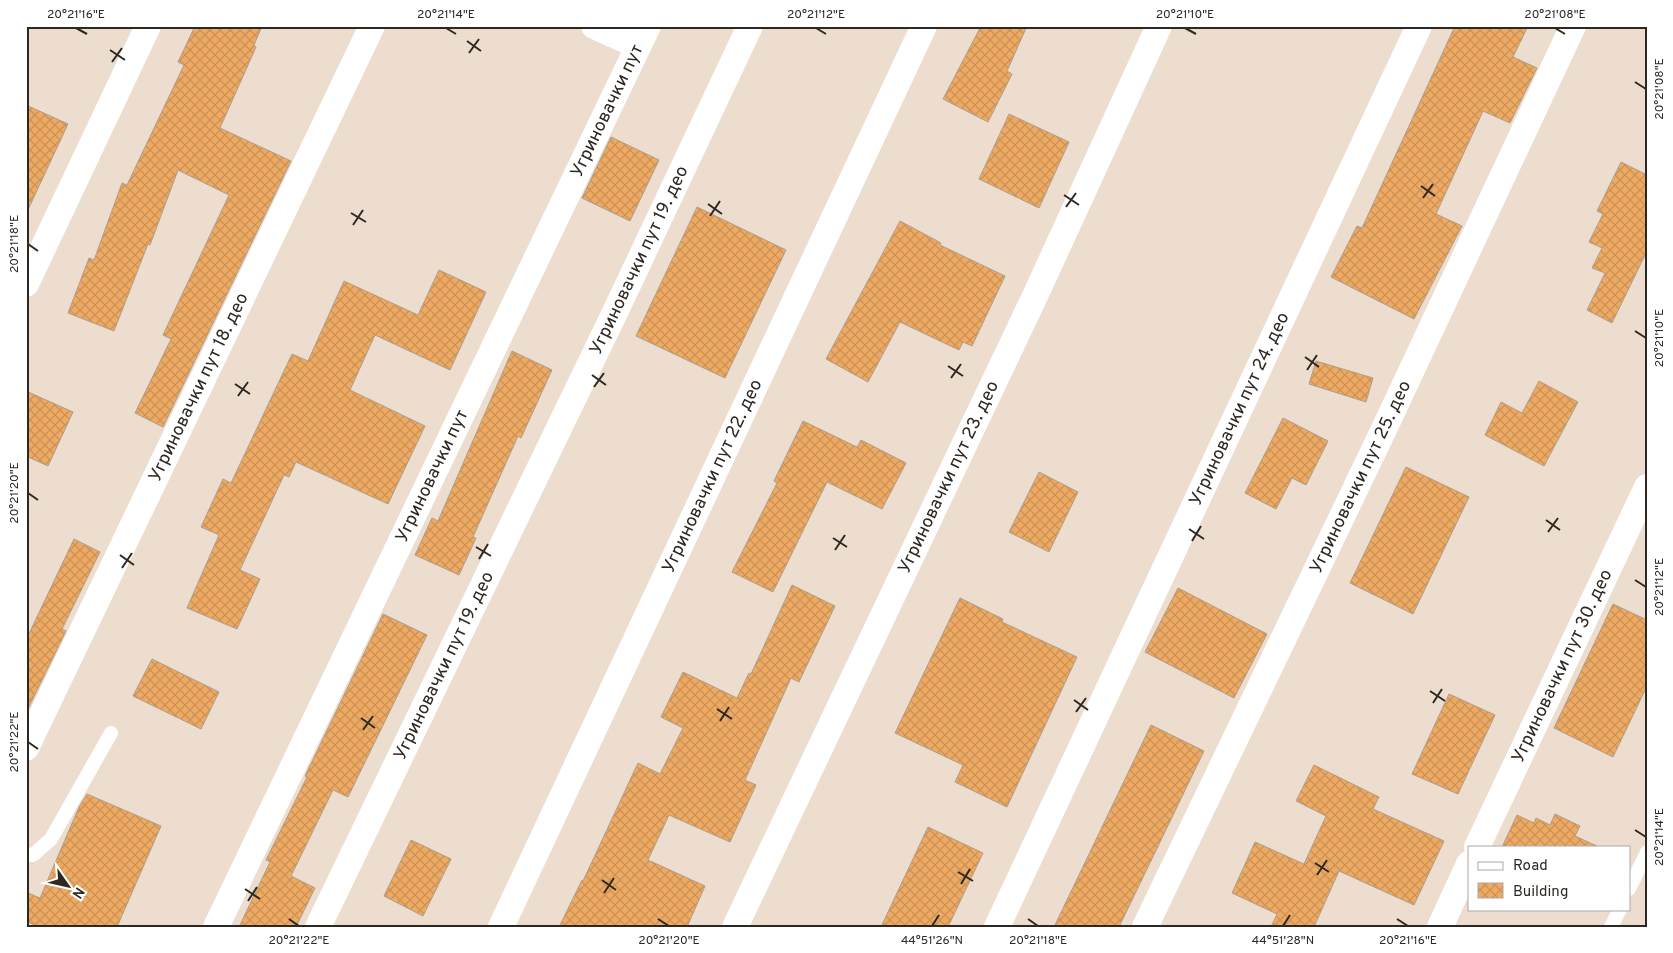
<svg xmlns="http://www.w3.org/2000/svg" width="1673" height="953" viewBox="0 0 1673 953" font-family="Overpass,sans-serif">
<defs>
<pattern id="building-cross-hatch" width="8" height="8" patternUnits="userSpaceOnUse" patternTransform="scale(1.25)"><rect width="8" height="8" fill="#eeaa62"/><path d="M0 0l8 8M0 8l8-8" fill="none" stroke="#cc9255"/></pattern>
</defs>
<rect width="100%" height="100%" fill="#edddce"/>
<g fill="url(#building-cross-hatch)" stroke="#ac9e8f">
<path d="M195,26H262L254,45L256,47L220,128L291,161L163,427L135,413L171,339L163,335L229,195L178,170L150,245L148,244L114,331L68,313L89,258L94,260L122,183L127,185L184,65L178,62Z"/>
<path d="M981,26H1027L1007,71L1012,74L988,122L943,99Z"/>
<path d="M1455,26H1528L1513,57L1537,68L1510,123L1483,111L1436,214L1462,226L1414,319L1331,277L1357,226L1362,228Z"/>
<path d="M26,105L68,124L26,214Z"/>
<path d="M1009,114L1069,142L1039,208L979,179Z"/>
<path d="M611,137L659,160L630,221L582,198Z"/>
<path d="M1621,162L1647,175V251L1612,323L1587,310L1605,273L1592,268L1602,248L1589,242L1603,214L1597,211Z"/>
<path d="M697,207L786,250L725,378L636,336Z"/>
<path d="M900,221L941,243L940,245L1005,276L972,346L963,342L959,350L900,322L868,382L826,359Z"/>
<path d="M439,270L486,292L450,370L375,335L350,390L425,426L388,504L296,462L289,477L284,475L240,570L260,579L237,629L187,608L219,535L201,527L223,479L231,483L292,354L308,361L344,281L418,315Z"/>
<path d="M512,351L552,370L521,438L518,436L473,537L476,538L459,575L415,555L432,518L438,521Z"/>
<path d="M1316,361L1373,378L1366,402L1309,384Z"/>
<path d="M1539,381L1578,402L1544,466L1485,435L1501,402L1522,413Z"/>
<path d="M26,391L73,412L48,466L26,456Z"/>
<path d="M1283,418L1328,441L1306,485L1292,478L1276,509L1245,493Z"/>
<path d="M803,421L857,447L861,440L906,463L882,509L827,482L773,592L732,572L777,483L774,481Z"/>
<path d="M1406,467L1469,497L1413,614L1350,583Z"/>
<path d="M1039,472L1078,492L1049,552L1009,532Z"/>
<path d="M74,539L100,552L62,629L66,631L26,713V640Z"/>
<path d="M792,585L835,606L799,682L791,678L745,780L756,785L730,842L669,815L648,860L705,886L687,927H559L582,880L583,881L638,763L660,774L683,728L661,717L683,672L737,698L749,673L751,674Z"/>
<path d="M1178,588L1267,634L1234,698L1145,652Z"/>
<path d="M960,598L1003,619L1002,622L1077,657L1007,807L955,782L963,765L895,733Z"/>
<path d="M1613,604L1647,620V686L1613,757L1554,728Z"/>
<path d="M383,614L427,635L348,797L333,790L291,876L315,888L296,927H239L270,862L266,860L307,777L305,776Z"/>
<path d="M152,659L219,692L201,729L133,696Z"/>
<path d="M1449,694L1495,715L1458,794L1412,774Z"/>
<path d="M1151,725L1204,751L1119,927H1054Z"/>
<path d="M1314,765L1379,797L1373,809L1444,841L1414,905L1339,871L1314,927H1271L1277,914L1232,893L1255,842L1304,864L1326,816L1296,801Z"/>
<path d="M87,794L161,826L117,927H38L26,921V892L40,898L79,807Z"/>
<path d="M1555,814L1580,826L1575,836L1599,847H1502L1517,815L1534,823L1536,818L1550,825Z"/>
<path d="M928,827L983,853L948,927H881Z"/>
<path d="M411,840L451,859L423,916L384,896Z"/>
</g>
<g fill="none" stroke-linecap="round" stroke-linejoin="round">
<g stroke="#fff" stroke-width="14">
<path d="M26,855H33L51,839L111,733"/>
<path d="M1629,889L1647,852"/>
<path d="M1611,927L1620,909"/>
</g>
<g stroke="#fff" stroke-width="26">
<path d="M594,26L638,46"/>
<path d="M26,284L148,26"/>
<path id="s1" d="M26,748L372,26"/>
<path id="s2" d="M1477,847L1647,487"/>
<path id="s3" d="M216,927L648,26"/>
<path id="s4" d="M318,927L618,306L750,26"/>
<path id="s5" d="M501,927L924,26"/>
<path id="s6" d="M735,927L1035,296L1159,26"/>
<path id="s7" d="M997,927L1419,26"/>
<path id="s8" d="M1145,927L1385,427L1573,26"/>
<path d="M1440,927L1469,864"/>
</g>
</g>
<path fill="none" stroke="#2e2823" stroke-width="2" d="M76,28L87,34M446,28L456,34M816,28L826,34M1185,28L1196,34M1555,28L1565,34M467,41L481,51M110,50L125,60M469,53L479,39M112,62L122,48M1635,82L1646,89M1421,186L1435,196M1064,195L1079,205M1423,198L1433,184M708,204L722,214M1066,207L1076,193M351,213L366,222M710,216L720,201M353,225L363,210M28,244L38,251M1635,331L1646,338M1305,357L1319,367M948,366L963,376M1307,370L1317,355M592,375L606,385M951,378L961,364M235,384L250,394M594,387L604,373M238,396L248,382M28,493L38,500M1546,520L1560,530M1189,529L1204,539M1548,532L1558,518M833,538L847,547M1192,541L1201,526M476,547L491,556M835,550L845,535M120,555L134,565M479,559L488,544M122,568L132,553M1635,580L1646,587M1430,691L1445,701M1074,700L1088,710M1433,703L1442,689M717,709L732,719M1076,712L1086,698M361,718L375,728M720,721L729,707M363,730L373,716M28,742L38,749M1635,830L1646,837M1315,863L1329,872M958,872L973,881M1317,875L1327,860M602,880L616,890M961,884L970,869M245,889L260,899M604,893L614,878M248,901L257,887M289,919L299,926M658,919L669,926M1028,919L1038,926M1397,919L1408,926M932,926L939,915M1283,926L1290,915"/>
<g text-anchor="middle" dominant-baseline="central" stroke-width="4" stroke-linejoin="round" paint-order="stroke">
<g font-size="18" fill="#2e2823" stroke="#fff">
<text stroke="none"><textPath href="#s3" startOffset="905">Угриновачки пут</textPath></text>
<text stroke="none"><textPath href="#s4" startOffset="740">Угриновачки пут 19. део</textPath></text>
<text stroke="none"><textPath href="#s1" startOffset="400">Угриновачки пут 18. део</textPath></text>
<text stroke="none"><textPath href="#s7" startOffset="572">Угриновачки пут 24. део</textPath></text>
<text stroke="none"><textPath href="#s5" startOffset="498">Угриновачки пут 22. део</textPath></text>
<text stroke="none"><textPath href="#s3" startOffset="500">Угриновачки пут</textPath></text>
<text stroke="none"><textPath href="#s6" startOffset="498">Угриновачки пут 23. део</textPath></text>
<text stroke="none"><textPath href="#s8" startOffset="499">Угриновачки пут 25. део</textPath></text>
<text stroke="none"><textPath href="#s4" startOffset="290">Угриновачки пут 19. део</textPath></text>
<text stroke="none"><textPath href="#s2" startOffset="200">Угриновачки пут 30. део</textPath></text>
</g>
</g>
<rect width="1673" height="953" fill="none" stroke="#ffffff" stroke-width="55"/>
<rect x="1468" y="846" width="162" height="65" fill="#ffffff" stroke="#aba9a7"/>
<rect x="1478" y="862" width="25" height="8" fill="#ffffff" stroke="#aba9a7"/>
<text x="1513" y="870" font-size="15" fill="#2e2823">Road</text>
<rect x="1478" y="883" width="25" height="15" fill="url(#building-cross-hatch)" stroke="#aba9a7"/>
<text x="1513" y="896" font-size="15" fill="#2e2823">Building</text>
<g transform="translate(68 886) rotate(124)" stroke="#ffffff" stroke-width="4" paint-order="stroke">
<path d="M0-4L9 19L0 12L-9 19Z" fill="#2e2823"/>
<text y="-8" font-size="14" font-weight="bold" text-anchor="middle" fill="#2e2823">N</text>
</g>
<rect x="28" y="28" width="1618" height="898" fill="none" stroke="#2e2823" stroke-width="2"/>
<g font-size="12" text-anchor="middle" fill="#2e2823">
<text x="76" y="18">20°21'16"E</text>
<text x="446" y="18">20°21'14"E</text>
<text x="816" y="18">20°21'12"E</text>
<text x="1185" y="18">20°21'10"E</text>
<text x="1555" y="18">20°21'08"E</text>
<text transform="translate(1659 89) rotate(-90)" y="4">20°21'08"E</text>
<text transform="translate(14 244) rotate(-90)" y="4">20°21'18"E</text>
<text transform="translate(1659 338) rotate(-90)" y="4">20°21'10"E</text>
<text transform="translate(14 493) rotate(-90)" y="4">20°21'20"E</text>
<text transform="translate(1659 587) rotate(-90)" y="4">20°21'12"E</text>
<text transform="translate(14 742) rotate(-90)" y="4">20°21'22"E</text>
<text transform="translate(1659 837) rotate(-90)" y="4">20°21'14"E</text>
<text x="299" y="944">20°21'22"E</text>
<text x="669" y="944">20°21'20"E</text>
<text x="932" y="944">44°51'26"N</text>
<text x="1038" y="944">20°21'18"E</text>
<text x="1283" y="944">44°51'28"N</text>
<text x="1408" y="944">20°21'16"E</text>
</g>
</svg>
